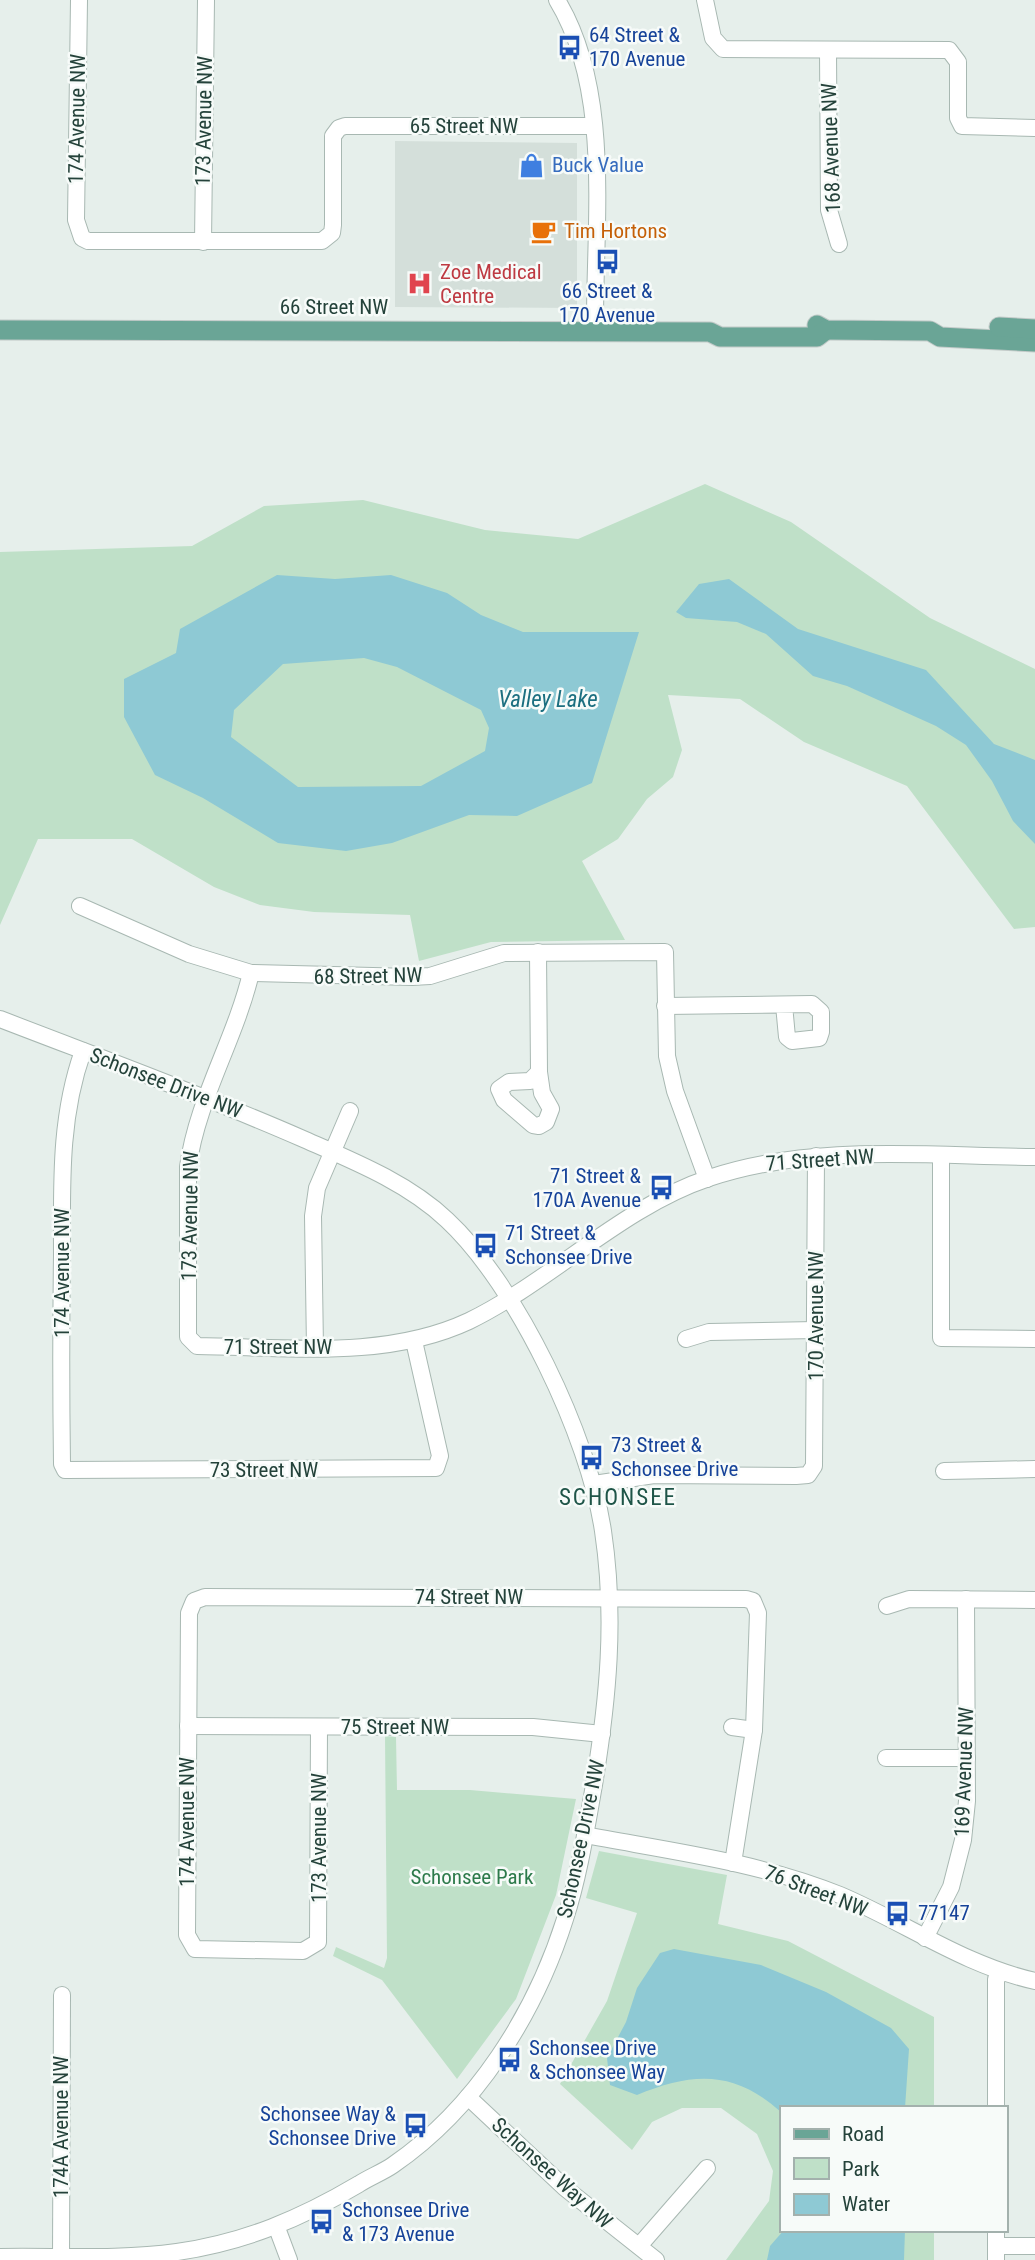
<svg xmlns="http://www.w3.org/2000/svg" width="1035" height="2260" viewBox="0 0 1035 2260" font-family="'Roboto Condensed',sans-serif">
<rect width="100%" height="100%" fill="#e6efeb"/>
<path fill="#d4dfda" d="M395,141L577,143V308L395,307Z"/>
<g fill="#bfe0c8">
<path d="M705,484L791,522L930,618L1035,669V927L1014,929L907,786L804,742L740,699L668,695L682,750L673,777L647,799L618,839L582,861L625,940L491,942L419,961L410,915L314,912L260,905L214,887L132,839H38L0,925V552L192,546L264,506L363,500L485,530L578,539Z"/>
<path d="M385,1736L396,1737L397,1790H470L576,1799L556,1895L516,1999L457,2079L382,1980L333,1956L336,1947L384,1968L387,1958Z"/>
<path d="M599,1851L727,1875L718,1924L788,1941L934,2017V2108H781V2230H934V2260H726L769,2201L773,2171L757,2134L721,2108H682L652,2122L632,2150L560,2084L607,2001L637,1913L586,1898Z"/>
</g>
<g fill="#8ec9d4" fill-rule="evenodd">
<path d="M277,575L335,579L391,575L447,593L481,615L523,632H639L592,783L517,816L469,815L392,843L346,851L278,843L203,798L155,775L124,717V679L176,653L180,629ZM364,658L397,667L481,710L489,728L485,751L421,786L298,787L231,737L234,710L283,664Z"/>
<path d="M729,579L798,629L926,670L994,744L1035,760V844L1013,821L992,781L966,745L936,726L847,686L813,676L766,634L737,622L686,618L676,612L699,584Z"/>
<path d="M674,1949L761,1965L826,1992L891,2028L909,2049L905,2108H781V2112C734,2070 693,2072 637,2095L610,2085L607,2058L626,2022L637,1988L660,1953Z"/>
<path d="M784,2230H905L904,2260H767L770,2246Z"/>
</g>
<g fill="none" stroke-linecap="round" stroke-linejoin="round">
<defs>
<g id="minor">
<path d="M79,0L76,220L82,238L88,241H322L332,233L333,225V136L339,128L345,126H594"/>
<path d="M557,0C613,92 594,226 595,330"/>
<path d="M705,0L713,38L723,49L949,50L958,62V118L962,126L1035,128"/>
<path d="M828,50L829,210L839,244"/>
<path d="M203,242L206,0"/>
<path d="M80,906L189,954L251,973L412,977L430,976L504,953L665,952L667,1056L675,1091L707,1179"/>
<path d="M538,952L539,1072L530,1081L509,1082L499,1089L504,1100L533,1125L539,1126L546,1122L551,1109L542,1093L539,1072"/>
<path d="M251,973C235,1040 197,1100 188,1167V1337L197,1346C286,1347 386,1360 469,1321C551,1281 622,1207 709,1178C813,1143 927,1156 1035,1157"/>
<path d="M665,1006L812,1004L821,1012V1032L819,1038L792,1041L787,1037L784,1005"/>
<path d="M0,1019C101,1058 203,1095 301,1138C351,1160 407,1182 447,1220C517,1285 589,1437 603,1531C616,1618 608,1699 594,1785C586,1830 579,1876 565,1919C535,2014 476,2108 393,2165C383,2172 370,2177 359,2184C300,2219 245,2242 177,2252C119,2260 58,2256 0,2257"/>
<path d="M83,1051C59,1118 62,1186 62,1256C61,1326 61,1395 62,1464L65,1470L436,1468L440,1456L414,1341"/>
<path d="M941,1156V1338L1035,1339"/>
<path d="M686,1339L709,1332L816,1330"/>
<path d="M315,1348L313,1216L317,1188L350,1111"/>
<path d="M944,1471L1035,1469"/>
<path d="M594,1484L654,1475L796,1476L808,1475L814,1466L816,1156"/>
<path d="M887,1606L909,1599L1035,1600"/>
<path d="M188,1726L533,1727L602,1734"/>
<path d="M319,1727L318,1942L303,1951L195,1949L187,1935L189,1613L194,1601L205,1597L746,1599L753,1601L758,1613L754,1730L733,1863"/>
<path d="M732,1727L754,1730"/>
<path d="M886,1758H967"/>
<path d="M585,1835C670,1851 759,1862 840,1895C906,1923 964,1965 1035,1981"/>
<path d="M925,1938L951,1887L963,1840L967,1801L966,1599"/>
<path d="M468,2097L565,2188L656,2260"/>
<path d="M996,2108V1979L1001,1973"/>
<path d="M277,2228L289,2260"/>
<path d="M639,2246L707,2168"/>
<path d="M996,2246H1035"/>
<path d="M61,2260L62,1995"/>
<path d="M996,2260V2230"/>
</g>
<g id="major">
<path d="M817,325L826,330L930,331L940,337L1035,342"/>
<path d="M999,327L1035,329"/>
<path d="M0,330L710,332L720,337H817L826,330"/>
</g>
</defs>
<use href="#minor" stroke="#a8b8b2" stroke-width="18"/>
<use href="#major" stroke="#c2cac8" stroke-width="21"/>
<use href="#minor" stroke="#fff" stroke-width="16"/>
<use href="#major" stroke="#6aa596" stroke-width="19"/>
</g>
<defs>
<symbol id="bus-bare" viewBox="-9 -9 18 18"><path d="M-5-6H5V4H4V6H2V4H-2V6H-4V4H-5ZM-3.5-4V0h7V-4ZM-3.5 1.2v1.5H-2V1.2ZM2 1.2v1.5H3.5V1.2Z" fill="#1a4fb4" stroke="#f7fbf9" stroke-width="2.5" paint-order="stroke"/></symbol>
<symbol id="shop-bare" viewBox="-9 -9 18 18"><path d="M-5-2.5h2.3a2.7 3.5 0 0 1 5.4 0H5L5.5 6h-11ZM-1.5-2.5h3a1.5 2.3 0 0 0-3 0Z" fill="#3f7fe0" stroke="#f7fbf9" stroke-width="2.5" paint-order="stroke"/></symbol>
<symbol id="cafe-bare" viewBox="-9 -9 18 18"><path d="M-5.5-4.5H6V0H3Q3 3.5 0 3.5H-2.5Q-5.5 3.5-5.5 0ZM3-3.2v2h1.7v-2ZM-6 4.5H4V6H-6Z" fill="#e8710a" stroke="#f7fbf9" stroke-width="2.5" paint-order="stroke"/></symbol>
<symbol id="hospital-bare" viewBox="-9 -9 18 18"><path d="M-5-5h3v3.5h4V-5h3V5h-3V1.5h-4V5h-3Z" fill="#e0444e" stroke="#f7fbf9" stroke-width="2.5" paint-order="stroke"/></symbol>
</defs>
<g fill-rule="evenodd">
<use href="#bus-bare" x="552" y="30" width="35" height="35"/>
<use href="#shop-bare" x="514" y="148" width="35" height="35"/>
<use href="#cafe-bare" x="526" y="214" width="35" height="35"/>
<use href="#bus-bare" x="590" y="244" width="35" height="35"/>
<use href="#hospital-bare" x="402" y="266" width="35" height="35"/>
<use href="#bus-bare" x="644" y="1170" width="35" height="35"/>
<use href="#bus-bare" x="468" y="1228" width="35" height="35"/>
<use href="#bus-bare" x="574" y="1440" width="35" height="35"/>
<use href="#bus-bare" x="880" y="1896" width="35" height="35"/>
<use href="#bus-bare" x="492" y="2042" width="35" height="35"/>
<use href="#bus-bare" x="398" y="2108" width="35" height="35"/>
<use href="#bus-bare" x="304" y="2204" width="35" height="35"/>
</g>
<g text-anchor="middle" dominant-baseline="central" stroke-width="5" stroke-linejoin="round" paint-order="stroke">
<g font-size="21" fill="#164399" stroke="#f7fbf9" text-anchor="start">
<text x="589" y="35">64 Street &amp;<tspan x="589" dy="24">170 Avenue</tspan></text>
<text x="607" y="291" text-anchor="middle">66 Street &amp;<tspan x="607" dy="24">170 Avenue</tspan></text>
<text x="641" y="1176" text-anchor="end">71 Street &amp;<tspan x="641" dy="24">170A Avenue</tspan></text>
<text x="505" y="1233">71 Street &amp;<tspan x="505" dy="24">Schonsee Drive</tspan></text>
<text x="611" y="1445">73 Street &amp;<tspan x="611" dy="24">Schonsee Drive</tspan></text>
<text x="918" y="1913">77147</text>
<text x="529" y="2048">Schonsee Drive<tspan x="529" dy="24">&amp; Schonsee Way</tspan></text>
<text x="396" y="2114" text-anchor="end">Schonsee Way &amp;<tspan x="396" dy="24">Schonsee Drive</tspan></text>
<text x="342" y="2210">Schonsee Drive<tspan x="342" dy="24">&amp; 173 Avenue</tspan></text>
</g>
<g font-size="21" fill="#24423a" stroke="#f7fbf9">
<text transform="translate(77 119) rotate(-89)">174 Avenue NW</text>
<text transform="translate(204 121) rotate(-89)">173 Avenue NW</text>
<text x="464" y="126">65 Street NW</text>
<text transform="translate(831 148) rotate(-92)">168 Avenue NW</text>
<text x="334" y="307">66 Street NW</text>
<text transform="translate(368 976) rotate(-1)">68 Street NW</text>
<text transform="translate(166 1083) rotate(21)">Schonsee Drive NW</text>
<text transform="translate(820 1160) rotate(-4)">71 Street NW</text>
<text transform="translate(190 1216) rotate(-89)">173 Avenue NW</text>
<text transform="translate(62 1273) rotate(-90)">174 Avenue NW</text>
<text transform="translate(816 1316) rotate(-90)">170 Avenue NW</text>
<text x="278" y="1347">71 Street NW</text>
<text x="264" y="1470">73 Street NW</text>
<text x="469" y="1597">74 Street NW</text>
<text x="395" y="1727">75 Street NW</text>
<text transform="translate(964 1772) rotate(-88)">169 Avenue NW</text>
<text transform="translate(187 1822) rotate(-90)">174 Avenue NW</text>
<text transform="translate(319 1838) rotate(-90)">173 Avenue NW</text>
<text transform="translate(581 1839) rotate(-78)">Schonsee Drive NW</text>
<text transform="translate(816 1891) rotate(21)">76 Street NW</text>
<text transform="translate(61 2127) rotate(-90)">174A Avenue NW</text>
<text transform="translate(552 2173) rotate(42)">Schonsee Way NW</text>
</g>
<g font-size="21" fill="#366cbe" stroke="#f7fbf9" text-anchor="start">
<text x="552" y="165">Buck Value</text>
</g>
<g font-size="21" fill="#c56008" stroke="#f7fbf9" text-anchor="start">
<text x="564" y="231">Tim Hortons</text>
</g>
<g font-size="21" fill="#be3a42" stroke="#f7fbf9" text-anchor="start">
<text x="440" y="272">Zoe Medical<tspan x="440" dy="24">Centre</tspan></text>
</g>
<g font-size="21" fill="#2d7a4b" stroke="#f7fbf9">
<text x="472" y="1877">Schonsee Park</text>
</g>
<g font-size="23" font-style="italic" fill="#1c6f80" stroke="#f7fbf9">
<text x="548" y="699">Valley Lake</text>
</g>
<g font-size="23" letter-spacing="2" fill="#1f5548" stroke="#f7fbf9">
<text x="618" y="1497">SCHONSEE</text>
</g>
</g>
<rect x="780" y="2106" width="228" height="126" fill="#f7fbf9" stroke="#a3b1ad" stroke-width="2"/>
<rect x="794" y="2129" width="35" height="10" fill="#6aa596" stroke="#a3b1ad" stroke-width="2"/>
<text x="842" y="2141" font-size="21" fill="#24423a">Road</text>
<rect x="794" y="2158" width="35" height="21" fill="#bfe0c8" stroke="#a3b1ad" stroke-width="2"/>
<text x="842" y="2176" font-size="21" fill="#24423a">Park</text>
<rect x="794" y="2194" width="35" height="21" fill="#8ec9d4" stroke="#a3b1ad" stroke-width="2"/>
<text x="842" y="2211" font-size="21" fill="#24423a">Water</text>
</svg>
